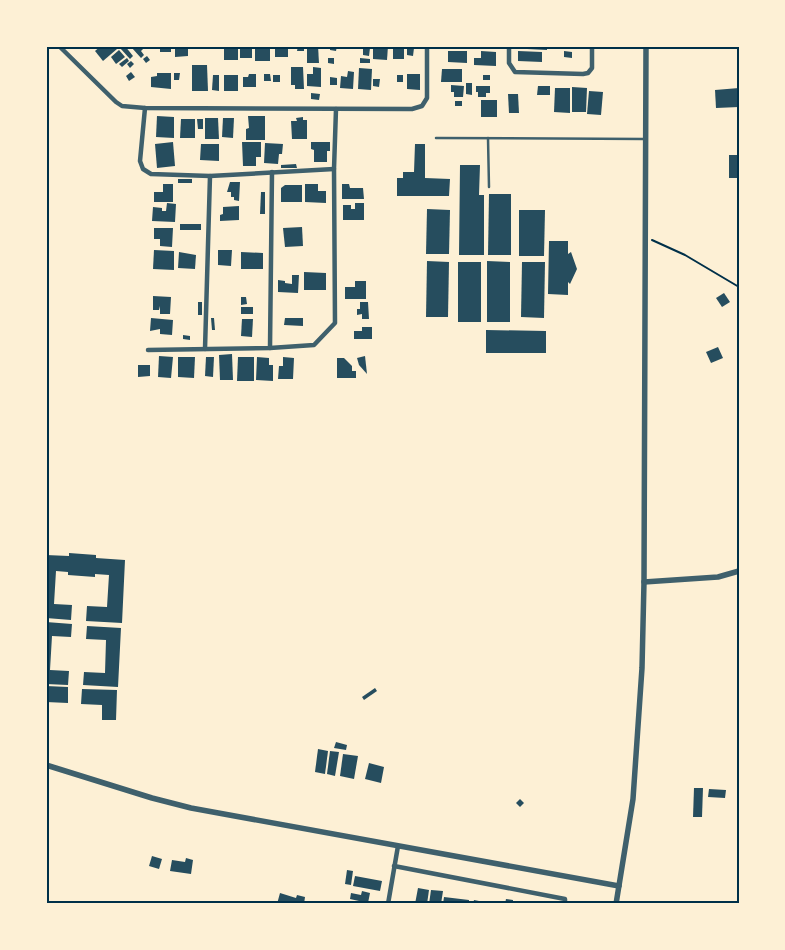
<svg xmlns="http://www.w3.org/2000/svg" width="785" height="950" viewBox="0 0 785 950" font-family="Literata,serif">
<rect width="100%" height="100%" fill="#fdf0d5"/>
<g fill="#264d5e">
<path d="M101,46H115L117,49L103,61L95,51Z"/>
<path d="M122,46H125L133,56L130,59L120,48Z"/>
<path d="M134,46H146L141,51L144,55L141,58L132,48Z"/>
<rect x="160" y="46" width="11" height="6"/>
<path d="M175,46H188V56L175,57Z"/>
<rect x="224" y="46" width="14" height="14"/>
<rect x="240" y="46" width="12" height="12"/>
<rect x="255" y="46" width="15" height="15"/>
<rect x="275" y="46" width="13" height="11"/>
<path d="M298,46H304V51H297Z"/>
<path d="M307,46H318L319,63H307Z"/>
<path d="M330,46H337L336,51L330,50Z"/>
<path d="M373,46H388L387,60L373,59Z"/>
<rect x="393" y="46" width="11" height="13"/>
<path d="M447,46H467V49L447,48Z"/>
<rect x="483" y="46" width="18" height="3"/>
<path d="M526,46H547V50L527,49Z"/>
<path d="M363,48H370L369,56L363,55Z"/>
<path d="M407,48H414L413,56L407,55Z"/>
<path d="M119,50L125,57L116,64L111,57Z"/>
<path d="M448,51H467V63L448,62Z"/>
<path d="M481,51L496,52V66L474,65V58H481Z"/>
<path d="M518,51L542,52V62L518,61Z"/>
<path d="M564,51L572,52V58L564,57Z"/>
<path d="M147,56L150,60L146,63L143,59Z"/>
<path d="M127,58L129,61L122,67L119,64Z"/>
<path d="M328,58H334V64L328,63Z"/>
<path d="M360,58L370,59V63H360Z"/>
<path d="M131,61L134,64L130,68L127,64Z"/>
<path d="M192,65H207L208,91H192Z"/>
<path d="M291,67H303L304,89H295V85H291Z"/>
<path d="M313,67L321,68V87L307,86V74H313Z"/>
<path d="M359,68L372,69L371,90L358,89Z"/>
<path d="M442,69H462V82H441Z"/>
<path d="M348,71L354,72L353,89L340,88L341,76L347,77Z"/>
<path d="M131,72L135,77L129,81L126,76Z"/>
<path d="M157,73H171V89L151,87V77L157,76Z"/>
<path d="M174,73H180L179,80H174Z"/>
<path d="M249,74H256V87H243V77H248Z"/>
<path d="M264,74H270L271,81H264Z"/>
<path d="M407,74H420V90L407,89Z"/>
<path d="M213,75H219V91L212,90Z"/>
<rect x="224" y="75" width="14" height="16"/>
<rect x="273" y="75" width="7" height="7"/>
<rect x="397" y="75" width="6" height="7"/>
<rect x="483" y="75" width="7" height="5"/>
<path d="M330,77L337,78V85H330Z"/>
<path d="M373,79H380L379,87L373,86Z"/>
<path d="M466,83H472V95L466,94Z"/>
<path d="M451,85L464,86L463,97H454V92H451Z"/>
<path d="M476,86H490V93H486V97H478V92H476Z"/>
<path d="M538,86H550V95H537Z"/>
<path d="M572,87L587,88L586,112H572Z"/>
<path d="M555,88H570V113L554,112Z"/>
<path d="M739,88V107L716,108L715,90Z"/>
<path d="M589,91L603,92L601,115L587,114Z"/>
<path d="M311,93L320,94L319,100L311,99Z"/>
<path d="M508,94H518L519,113H509Z"/>
<rect x="481" y="100" width="16" height="17"/>
<rect x="455" y="101" width="7" height="5"/>
<path d="M157,116L174,117V138L156,137Z"/>
<path d="M248,116H265V140H246V129L249,128Z"/>
<path d="M303,117V120H307V139H292L291,121H297L296,118Z"/>
<path d="M205,118H218L219,139H205Z"/>
<path d="M223,118H234L233,138L222,137Z"/>
<path d="M181,119H195V138H180Z"/>
<path d="M197,119H203V129H198Z"/>
<path d="M173,142L175,166L157,168L155,144Z"/>
<path d="M242,142H261V157H256V166H243Z"/>
<path d="M311,142H330V151H327V162H314V150L311,149Z"/>
<path d="M265,143L283,144L282,154H279L278,164L264,163Z"/>
<path d="M201,144H219V161L200,160Z"/>
<path d="M415,144H425V178L450,179L449,196H397V178H403V172H414Z"/>
<rect x="729" y="155" width="10" height="23"/>
<path d="M296,164L297,168H281V165Z"/>
<path d="M460,165H480L479,195H484V255H459Z"/>
<rect x="178" y="179" width="14" height="4"/>
<path d="M230,182H240L239,201L234,200V197H231V192H227Z"/>
<path d="M163,184H173V202H154V192H163Z"/>
<path d="M305,184H318V191H326V203L305,202Z"/>
<path d="M342,184H349L350,188H363L364,199H342Z"/>
<path d="M285,185H302V202H281V188Z"/>
<path d="M261,192H265V214H260Z"/>
<path d="M489,194H511V255H488Z"/>
<path d="M167,203L176,204L175,222L152,221L153,207L162,208V211H166Z"/>
<path d="M355,203H364V220H343V205H351V209H355Z"/>
<path d="M239,206V220L220,221V215L223,214V207Z"/>
<path d="M427,209L450,210L449,254H426Z"/>
<path d="M519,210H545L544,256H519Z"/>
<rect x="180" y="224" width="21" height="6"/>
<path d="M302,227L303,246L285,247L283,228Z"/>
<path d="M154,228H173L172,247L160,246V239H154Z"/>
<path d="M549,241H568V254L571,252L577,269L570,284L568,282V295L548,294Z"/>
<path d="M154,250L174,251V270L153,269Z"/>
<path d="M218,250H232L231,266L218,265Z"/>
<path d="M179,252L196,255L195,269L178,268Z"/>
<path d="M241,252L263,253V269H241Z"/>
<path d="M427,261L449,262L448,317H426Z"/>
<path d="M487,261L510,262V322H487Z"/>
<rect x="458" y="262" width="23" height="60"/>
<path d="M522,262H545L544,318L521,317Z"/>
<path d="M304,272L326,273V290H304Z"/>
<path d="M292,275H299L298,293L278,292V280L285,281V283L292,284Z"/>
<path d="M355,281H366V299H345V287H355Z"/>
<path d="M724,293L730,302L722,307L716,298Z"/>
<path d="M153,296L171,297L170,314H160V306L159,310H153Z"/>
<path d="M241,297H246L247,304L241,305Z"/>
<rect x="198" y="302" width="4" height="13"/>
<path d="M360,302H368L369,319H362V314L357,315V309H360Z"/>
<rect x="241" y="307" width="12" height="7"/>
<path d="M151,318L173,320L172,335L160,334V329L150,331Z"/>
<path d="M211,318H214L215,330H212Z"/>
<path d="M285,318H303V326L284,325Z"/>
<path d="M242,319H253L252,337L241,336Z"/>
<path d="M362,327H372V339H354V331H362Z"/>
<path d="M486,330L546,331V353H486Z"/>
<path d="M183,335L190,336V340L183,339Z"/>
<path d="M718,347L723,358L711,363L706,352Z"/>
<path d="M232,354L233,380H220L219,355Z"/>
<path d="M159,356L173,357L171,378L158,377Z"/>
<path d="M365,356L367,374L359,365L357,358Z"/>
<path d="M178,357H195L194,378L178,377Z"/>
<path d="M206,357H214L213,377L205,376Z"/>
<path d="M238,357H254V381H237Z"/>
<path d="M257,357L269,358V365H273V381L256,380Z"/>
<path d="M283,357L294,358L293,379H278L279,366H283Z"/>
<path d="M337,358H344L352,366V371H356V378H337Z"/>
<path d="M138,365H150V376L138,377Z"/>
<path d="M69,553L96,555V558L125,560L122,623L86,621L87,606L107,607L109,575L95,574V577L68,575V572L56,571L54,604L72,605L71,620L46,618V555L69,556Z"/>
<path d="M46,622L72,624L71,637L52,636L50,670L69,671L68,685L46,684Z"/>
<path d="M87,626L121,628L118,687L83,685L84,672L105,673L106,640L86,639Z"/>
<path d="M46,686L68,687V703L46,702Z"/>
<path d="M375,688L377,691L364,700L362,697Z"/>
<path d="M82,689L117,690L116,720H102V705L81,704Z"/>
<path d="M336,742L347,745L346,750L334,748Z"/>
<path d="M318,749L328,751L325,774L315,772Z"/>
<path d="M330,751L339,752L335,776L327,774Z"/>
<path d="M343,754L358,756L354,779L340,776Z"/>
<path d="M369,763L384,767L381,783L365,779Z"/>
<path d="M694,788H703L702,817H693Z"/>
<path d="M709,789L726,790L725,798L708,797Z"/>
<path d="M520,799L524,803L520,807L516,803Z"/>
<path d="M152,856L162,859L159,869L149,866Z"/>
<path d="M186,858L193,860L191,874L170,871L172,860L185,862Z"/>
<path d="M347,870L353,871L351,885L345,884Z"/>
<path d="M355,876L382,881L380,891L353,886Z"/>
<path d="M418,888L429,890L427,904H415Z"/>
<path d="M431,890L443,891L441,904H429Z"/>
<path d="M362,891L370,893L368,903L350,899L351,893L361,895Z"/>
<path d="M280,893L296,898L297,895L305,897L304,904H277Z"/>
<path d="M444,897L469,900V904H443Z"/>
<path d="M506,899L513,900V904H505Z"/>
<path d="M474,900L489,903V904H473Z"/>
</g>
<g fill="none" stroke-linecap="round" stroke-linejoin="round">
<path stroke="#003049" stroke-width="2" d="M652,240L685,255L739,287"/>
<g stroke="#3f606c" stroke-width="2.5">
<path d="M436,138L644,139"/>
<path d="M488,138L489,187"/>
</g>
<g stroke="#3f606c" stroke-width="4.5">
<path d="M59,46L116,102L122,106L145,108L412,109L422,106L427,98V46"/>
<path d="M509,46V63L515,72L583,74L588,73L592,68V46"/>
<path d="M145,108L140,161L143,169L151,174L210,176L334,169"/>
<path d="M270,348L272,172"/>
<path d="M205,349L210,176"/>
<path d="M148,350L270,348L314,345L335,323L334,169L336,109"/>
<path d="M394,866L565,899V904"/>
<path d="M388,904L398,846"/>
</g>
<g stroke="#3f606c" stroke-width="5.5">
<path d="M644,582L718,577L739,571"/>
<path d="M46,765L152,798L191,808L619,886"/>
<path d="M616,904L633,799L642,668L644,582L646,46"/>
</g>
</g>
<rect width="785" height="950" fill="none" stroke="#fdf0d5" stroke-width="95"/>
<rect x="48" y="48" width="690" height="854" fill="none" stroke="#003049" stroke-width="2"/>
</svg>
